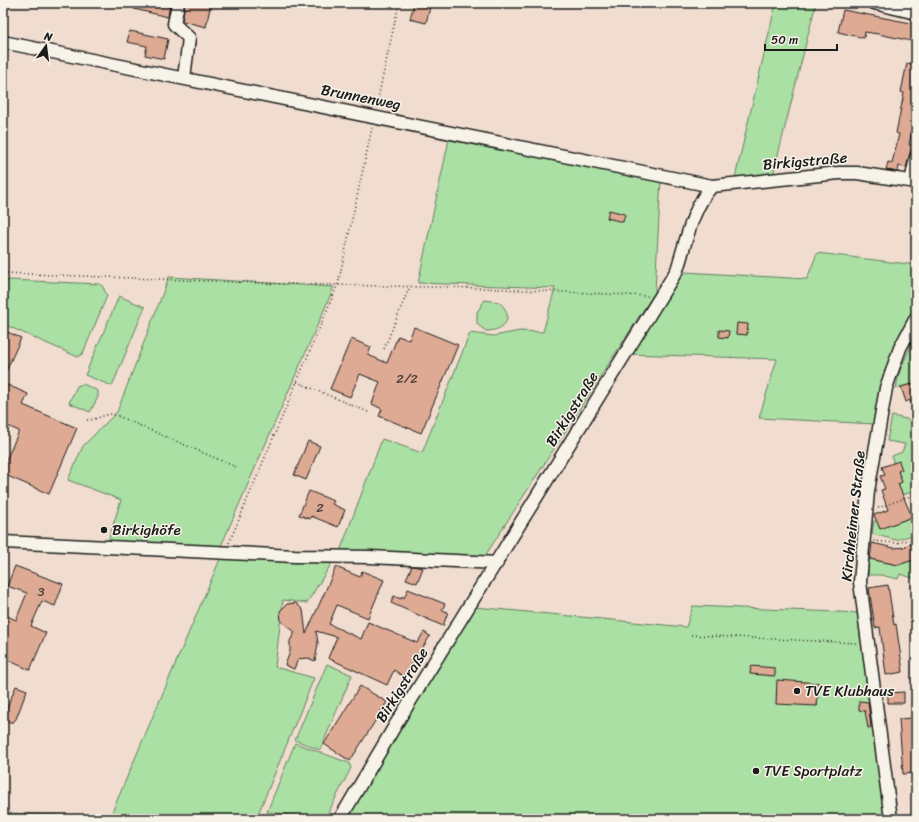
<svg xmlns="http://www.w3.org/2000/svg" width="919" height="822" viewBox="0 0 919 822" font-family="Sriracha,sans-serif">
<rect width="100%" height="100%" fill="#f0ddcf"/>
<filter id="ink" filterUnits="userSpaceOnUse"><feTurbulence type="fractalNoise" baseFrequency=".025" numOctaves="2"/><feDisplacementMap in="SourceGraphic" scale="8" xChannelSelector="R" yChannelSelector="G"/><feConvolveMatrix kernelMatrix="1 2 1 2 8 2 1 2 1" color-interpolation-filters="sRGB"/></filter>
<g filter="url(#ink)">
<g fill="#aae0a3" stroke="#637e60">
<path d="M776,3H816L773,175L735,178Z"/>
<path d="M450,135L661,178L655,292L483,559L339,554L382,439L422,453L470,333L494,336L520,331L543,332L555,288L418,283Z"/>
<path d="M817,253L916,265V308L909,325L875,424L759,418L777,359L629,354L668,293L684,272L807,279Z"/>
<path d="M169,277L334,287L221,546L108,541L121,500L68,480L83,446L117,412Z"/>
<path d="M9,280L100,284L103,287L107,296L83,353L78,357L3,324V284Z"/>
<path d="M119,296L145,307L112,386L85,375Z"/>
<path d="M485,300L499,302C515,316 506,331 486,331L477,324V312Z"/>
<path d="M916,334V383L896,388L899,373Z"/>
<path d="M83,384L98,391V397L90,412L69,403L77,386Z"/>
<path d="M892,416L916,421V491L902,495L898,484L902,482L898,471L902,470L893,463L892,456L902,452L905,444L887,441Z"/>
<path d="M912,517L913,522H916V534L896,540L872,534L874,521H877L880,529Z"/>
<path d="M221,557L333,561L307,603L283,600L275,667L314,678L256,819H3V813L110,817Z"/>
<path d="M869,559L898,565L916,559V579L900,574L898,579L881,575H868Z"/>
<path d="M693,606L861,613L885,819H346L344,817L475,607L686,627Z"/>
<path d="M327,664L352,675L320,750L295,740Z"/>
<path d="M295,743L349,763L351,768L327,815L316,818L267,812Z"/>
</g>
<g fill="#dfaa94" stroke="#1c1c1c">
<path d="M135,3H170L168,17L134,9Z"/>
<path d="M185,3H211L206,27L182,21Z"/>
<path d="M414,3L428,4V6L430,7L426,23L410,19Z"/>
<path d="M843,10L916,24V42L878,34L865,32L864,38L838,32Z"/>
<path d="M130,31L168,39L164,59L145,55L147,46L127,42Z"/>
<path d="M907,63L916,65V111L909,145H912L906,168L899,166L898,172L886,170L888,162L892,163L899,134L896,133L904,93L901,92Z"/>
<path d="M609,210L625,214L623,222L607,218Z"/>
<path d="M737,323L748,324L747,335L736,334Z"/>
<path d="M414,327L458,345L421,433L379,416L382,409L372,404L380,382L360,374L350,397L330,389L351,339L371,347L368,355L387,363L398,336L409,340Z"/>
<path d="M3,330L21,338L3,378Z"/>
<path d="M719,330L729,331L728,338L719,337Z"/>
<path d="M3,383L28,394L23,405L77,428L49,494L3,474V467L19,431L3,424Z"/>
<path d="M916,383V415H915L910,400L906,402L901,387Z"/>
<path d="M308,441L320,446L306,480L294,475Z"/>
<path d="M899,461L902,470L898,471L902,482L898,484L912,517L880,529L874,515L888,510L881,490L885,489L880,476L885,475L882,467Z"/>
<path d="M309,491L334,501L332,504L345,510L338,527L311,516L310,519L299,515Z"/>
<path d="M916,542V559L898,565L870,559L872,543L894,548L906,547L905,546Z"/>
<path d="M15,566L63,584L55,606L42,601L31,626L46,633L30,670L3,658V614L16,620L27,593L7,586Z"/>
<path d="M412,566L423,568L417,583L406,579Z"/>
<path d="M336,567L360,577L362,571L384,580L368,618L337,605L329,624L361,639L368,622L417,643L424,632L430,636L404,677L394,670L387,685L328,658L337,637L316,631L318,643L315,661L308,658L298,659L294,669L285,665L290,652V641L295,632L281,621L280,611L287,604L296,603L303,610L306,634Z"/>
<path d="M888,585L894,625L896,624L903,672L886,675L880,627L875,628L869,588Z"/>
<path d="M408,589L445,604L442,610L448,612L443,626L391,603L394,596L401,599L402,596L404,598Z"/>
<path d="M751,666L775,668V676L750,674Z"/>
<path d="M777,680L819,683L817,706L776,704Z"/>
<path d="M16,686L27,690L16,719L13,722H9L4,719V715Z"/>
<path d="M360,686L387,702L350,761L324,744Z"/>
<path d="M904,692V703H888V693Z"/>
<path d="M859,701L868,702L871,727L868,728L865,711L859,710Z"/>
<path d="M913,718L916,773L903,774L899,719Z"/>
</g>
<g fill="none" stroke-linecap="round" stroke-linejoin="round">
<defs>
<g id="minor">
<path d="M178,3L174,24L189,38L184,78"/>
<path d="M874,3L916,13"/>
<path d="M3,42L712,186L839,173H857L916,182"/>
<path d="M911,181L916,158"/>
<path d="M3,542L295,556L370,557L497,563"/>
<path d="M340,819L396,724L677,270C686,242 692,208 712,186"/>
<path d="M891,819L860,582L868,491L886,388L900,348L916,318"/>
</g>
</defs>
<use href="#minor" stroke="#1c1c1c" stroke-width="15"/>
<g stroke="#1c1c1c" stroke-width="1.5" stroke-dasharray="1 3" stroke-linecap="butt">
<path d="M376,107L399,3"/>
<path d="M3,273L286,284L480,288L649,296"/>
<path d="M384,349L410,286"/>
<path d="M297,382L368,412"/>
<path d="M87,420C97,420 104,414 113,414L236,467"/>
<path d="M878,508L916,494"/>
<path d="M874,541L897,543L916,538"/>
<path d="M229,543L338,284L372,128"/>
<path d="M691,635L857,643"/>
<path d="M817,705H821"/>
</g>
<use href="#minor" stroke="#f7f3e8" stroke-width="12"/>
</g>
</g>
<g fill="#1c1c1c" stroke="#f7f3e8" stroke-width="1.5">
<circle cx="104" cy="530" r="4"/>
<circle cx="797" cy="691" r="4"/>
<circle cx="756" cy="771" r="4"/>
</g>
<g text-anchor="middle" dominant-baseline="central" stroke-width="3" stroke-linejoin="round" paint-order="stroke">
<g font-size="13" fill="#4d403a">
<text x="407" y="378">2/2</text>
<text x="320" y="507">2</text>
<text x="41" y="591">3</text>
</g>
<g font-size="15" fill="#1c1c1c" stroke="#f7f3e8">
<text transform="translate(361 97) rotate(11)">Brunnenweg</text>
<text transform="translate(805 161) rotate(-5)">Birkigstraße</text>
<text transform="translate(572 409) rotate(-58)">Birkigstraße</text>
<text transform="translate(853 516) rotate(-84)">Kirchheimer Straße</text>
<text transform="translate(402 685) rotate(-58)">Birkigstraße</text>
</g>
<g font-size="15" fill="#1c1c1c" stroke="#f7f3e8" text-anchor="start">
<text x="112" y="530">Birkighöfe</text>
<text x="805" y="691">TVE Klubhaus</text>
<text x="764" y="771">TVE Sportplatz</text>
</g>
</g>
<rect width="919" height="822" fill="none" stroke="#f7f3e8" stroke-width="16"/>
<rect x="8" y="8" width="903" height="806" fill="none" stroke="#1c1c1c" stroke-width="1.5" filter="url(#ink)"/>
<g transform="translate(46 46) rotate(14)" stroke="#f7f3e8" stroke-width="3" paint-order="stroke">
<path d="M0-3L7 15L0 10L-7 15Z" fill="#1c1c1c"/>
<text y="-6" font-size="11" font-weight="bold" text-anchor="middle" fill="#1c1c1c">N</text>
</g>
<path d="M765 44v6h72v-6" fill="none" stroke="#1c1c1c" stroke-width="2"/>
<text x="771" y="44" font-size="12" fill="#1c1c1c" stroke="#f7f3e8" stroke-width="3" paint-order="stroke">50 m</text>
</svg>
